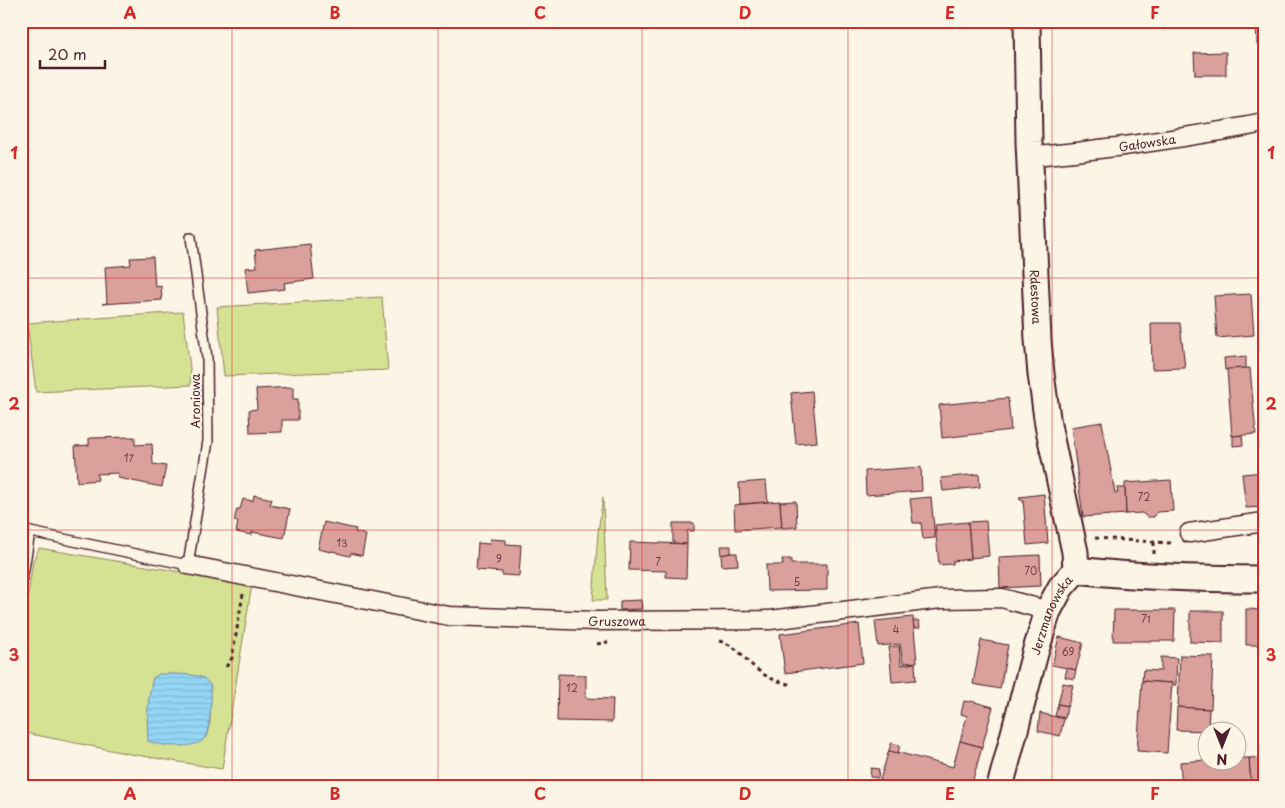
<svg xmlns="http://www.w3.org/2000/svg" width="1285" height="808" viewBox="0 0 1285 808" font-family="'Playpen Sans',sans-serif">
<defs>
<pattern id="water-rules" width="6" height="5" patternUnits="userSpaceOnUse" patternTransform="scale(1.25)"><rect width="6" height="5" fill="#93d6f5"/><path d="M0 2.5h6" fill="none" stroke="#80b7d2"/></pattern>
</defs>
<rect width="100%" height="100%" fill="#fcf5e5"/>
<filter id="ink" filterUnits="userSpaceOnUse"><feTurbulence type="fractalNoise" baseFrequency=".02" numOctaves="2"/><feDisplacementMap in="SourceGraphic" scale="10" xChannelSelector="R" yChannelSelector="G"/><feConvolveMatrix kernelMatrix="1 2 1 2 8 2 1 2 1" color-interpolation-filters="sRGB"/></filter>
<g filter="url(#ink)">
<g fill="#d5e193" stroke="#90805f" fill-rule="evenodd">
<path d="M382,297L388,370L224,376L217,307Z"/>
<path d="M183,312L191,376V385L36,392L27,323Z"/>
<path d="M603,497L607,600H593L598,532Z"/>
<path d="M39,548L252,584L222,769L130,754L21,732V643L33,561ZM176,674L210,685V722L206,737L200,742L148,707L153,678Z"/>
</g>
<path fill="url(#water-rules)" stroke="#768da4" d="M159,674C170,674 197,673 205,679C206,680 210,685 210,685C213,693 210,733 204,739C195,749 161,747 148,741C147,720 147,699 153,678Z"/>
<g fill="#daa09b" stroke="#4a1f2b">
<path d="M1256,21H1264V45H1257Z"/>
<path d="M1226,52V75H1195L1194,53Z"/>
<path d="M310,244L314,279L284,283L285,289L248,293L245,268L257,267L255,250Z"/>
<path d="M153,257L155,287L161,286L162,300L102,304L107,303L105,267L131,265L130,258Z"/>
<path d="M1251,294L1254,335L1217,338L1214,296Z"/>
<path d="M1151,323H1180L1185,368L1152,369Z"/>
<path d="M1246,356V368L1225,370L1224,358Z"/>
<path d="M1250,368L1256,434L1232,436L1227,369Z"/>
<path d="M293,387V399H298V420H282V432L250,433L249,410L257,409L256,389Z"/>
<path d="M812,391L817,442L796,444L791,393Z"/>
<path d="M1008,398L1011,430L942,438L939,405Z"/>
<path d="M1102,422L1115,493H1118L1117,488H1125L1126,514L1083,517L1071,427Z"/>
<path d="M1242,435L1243,445L1233,446V436Z"/>
<path d="M135,437V445L152,444L153,464L166,466L162,487L118,478V473L97,474L98,480L77,482L75,446L89,445V438Z"/>
<path d="M921,467L922,491L866,495L865,471Z"/>
<path d="M1264,472V507L1246,508L1242,474Z"/>
<path d="M979,474L980,487L943,491L941,478Z"/>
<path d="M1171,480L1173,511L1157,512L1154,517H1147L1142,513L1126,514L1125,483Z"/>
<path d="M766,481L768,502L740,504L739,483Z"/>
<path d="M1044,494L1048,543L1027,545L1023,500H1020L1019,497Z"/>
<path d="M254,495L272,499L270,505L290,509L284,538L252,532V535L236,532L238,522L234,521L237,509H240L243,499L253,501Z"/>
<path d="M931,497L935,538L923,539L921,523H913L910,499Z"/>
<path d="M780,501L782,527L735,530L734,505Z"/>
<path d="M796,501L797,527L782,528L780,502Z"/>
<path d="M986,521L989,556L971,558L968,522Z"/>
<path d="M324,522L356,529L355,532L366,535L362,556L351,553L350,556L337,553V552L331,551V552L318,549Z"/>
<path d="M968,522L971,559L953,561V564L939,565L935,525Z"/>
<path d="M673,523H694V531H687V544L673,543Z"/>
<path d="M490,539L506,540V544L521,545L519,576L502,575V572L476,570L478,543L489,544Z"/>
<path d="M630,542L687,544L686,578L666,577V571L629,570Z"/>
<path d="M720,546H731V553L721,555Z"/>
<path d="M731,553H737L738,565L722,566L721,555Z"/>
<path d="M1040,555L1041,586L1000,588L999,557Z"/>
<path d="M782,559H791V564H827V590L767,591L766,565H783Z"/>
<path d="M641,600L642,609L620,610V601Z"/>
<path d="M1246,609L1264,610V645H1246Z"/>
<path d="M1114,610H1175L1174,641H1113Z"/>
<path d="M1190,611H1223V643L1190,642Z"/>
<path d="M913,617L917,662L903,663L900,644L878,646L875,621Z"/>
<path d="M913,621H919L920,628H914Z"/>
<path d="M859,624L863,663L785,673L780,634Z"/>
<path d="M1059,637L1083,643L1076,670L1052,665Z"/>
<path d="M981,640L1008,645L1000,689L973,684Z"/>
<path d="M899,646L901,665L915,663L916,680L892,682L889,647Z"/>
<path d="M1180,655L1213,656L1211,709L1178,707Z"/>
<path d="M1161,657L1177,658L1176,685H1172V683L1142,681L1143,670L1161,671Z"/>
<path d="M1067,668L1076,670L1074,679L1065,677Z"/>
<path d="M558,674L586,675V698L613,699L612,722L557,721Z"/>
<path d="M1142,681L1172,683L1167,753L1137,751Z"/>
<path d="M1063,683L1073,685L1068,706L1058,704Z"/>
<path d="M964,701L970,702L971,701L993,707L982,747L960,741L967,716L961,714Z"/>
<path d="M1058,704L1067,706L1065,718L1055,716Z"/>
<path d="M1177,707L1209,709L1208,731L1176,730Z"/>
<path d="M1040,713L1064,719L1060,736L1038,731Z"/>
<path d="M960,741L982,747L971,787H904L880,780L889,750L953,767Z"/>
<path d="M891,743L900,745L898,753L889,751Z"/>
<path d="M1264,757V787H1251L1249,758Z"/>
<path d="M1238,758H1249L1251,787H1182L1180,762L1208,760H1238Z"/>
<path d="M871,768L879,769L878,778L870,777Z"/>
</g>
<g fill="none" stroke-linecap="round" stroke-linejoin="round">
<defs>
<g id="lane">
<path d="M21,530L188,565L208,441L207,358L191,237"/>
<path d="M21,588L30,532"/>
</g>
<g id="street">
<path id="s1" d="M1030,156C1059,155 1088,150 1117,147C1166,140 1215,133 1264,123"/>
<path d="M1189,533L1264,522"/>
<path id="s2" d="M188,565L449,616L596,621L770,620L941,599L1002,598L1048,611"/>
</g>
<g id="secondary">
<path id="s3" d="M1027,21L1029,142L1038,340L1041,374L1048,425L1075,552L1076,570"/>
<path d="M1076,570C1138,577 1201,579 1264,579"/>
<path id="s4" d="M1000,787L1035,653L1048,611L1061,587L1076,570"/>
</g>
</defs>
<use href="#lane" stroke="#4a1f2b" stroke-width="12"/>
<use href="#street" stroke="#4a1f2b" stroke-width="21"/>
<use href="#secondary" stroke="#4a1f2b" stroke-width="29"/>
<g stroke="#4a1f2b" stroke-width="3" stroke-dasharray="4 4" stroke-linecap="butt">
<path d="M1095,538L1169,543L1174,542"/>
<path d="M1154,542V554"/>
<path d="M719,641C739,646 744,660 759,671C769,679 780,682 792,685"/>
<path d="M597,644L608,642"/>
<path d="M226,667L232,658L243,594"/>
</g>
<use href="#lane" stroke="#fcf5e5" stroke-width="9"/>
<use href="#street" stroke="#fcf5e5" stroke-width="18"/>
<use href="#secondary" stroke="#fcf5e5" stroke-width="25"/>
</g>
</g>
<path fill="none" stroke="#d62828" stroke-width="1" stroke-opacity="0.55" d="M232,21V787M438,21V787M642,21V787M848,21V787M1052,21V787M21,278H1264M21,530H1264"/>
<g text-anchor="middle" dominant-baseline="central" stroke-width="4" stroke-linejoin="round" paint-order="stroke">
<g font-size="10" fill="#6e3f47">
<text x="129" y="457">17</text>
<text x="1144" y="496">72</text>
<text x="342" y="542">13</text>
<text x="499" y="558">9</text>
<text x="658" y="561">7</text>
<text x="1031" y="570">70</text>
<text x="797" y="581">5</text>
<text x="1146" y="618">71</text>
<text x="896" y="629">4</text>
<text x="1068" y="651">69</text>
<text x="572" y="687">12</text>
</g>
<g font-size="12" fill="#4a1f2b" stroke="#fcf5e5">
<text stroke="none"><textPath href="#s1" startOffset="118">Gałowska</textPath></text>
<text stroke="none"><textPath href="#s3" startOffset="276">Rdestowa</textPath></text>
<text transform="translate(195 401) rotate(-90)">Aroniowa</text>
<text stroke="none"><textPath href="#s4" startOffset="180">Jerzmanowska</textPath></text>
<text stroke="none"><textPath href="#s2" startOffset="434">Gruszowa</textPath></text>
</g>
</g>
<rect width="1285" height="808" fill="none" stroke="#fcf5e5" stroke-width="55"/>
<g transform="translate(1222 746) rotate(180)"><circle r="24" fill="#fcf5e5" stroke="#b59f9b"/>
<path d="M0-4L9 19L0 12L-9 19Z" fill="#4a1f2b"/>
<text y="-8" font-size="14" font-weight="bold" text-anchor="middle" fill="#4a1f2b">N</text>
</g>
<path d="M40 60v8h65v-8" fill="none" stroke="#4a1f2b" stroke-width="2.5"/>
<text x="48" y="60" font-size="15" fill="#4a1f2b" stroke="#fcf5e5" stroke-width="4" paint-order="stroke">20 m</text>
<rect x="28" y="28" width="1230" height="752" fill="none" stroke="#d62828" stroke-width="2"/>
<g font-size="16" text-anchor="middle" font-weight="bold" fill="#d62828">
<text x="130" y="19">A</text>
<text x="335" y="19">B</text>
<text x="540" y="19">C</text>
<text x="745" y="19">D</text>
<text x="950" y="19">E</text>
<text x="1155" y="19">F</text>
<text x="14" y="159">1</text>
<text x="1271" y="159">1</text>
<text x="14" y="410">2</text>
<text x="1271" y="410">2</text>
<text x="14" y="661">3</text>
<text x="1271" y="661">3</text>
<text x="130" y="800">A</text>
<text x="335" y="800">B</text>
<text x="540" y="800">C</text>
<text x="745" y="800">D</text>
<text x="950" y="800">E</text>
<text x="1155" y="800">F</text>
</g>
</svg>
